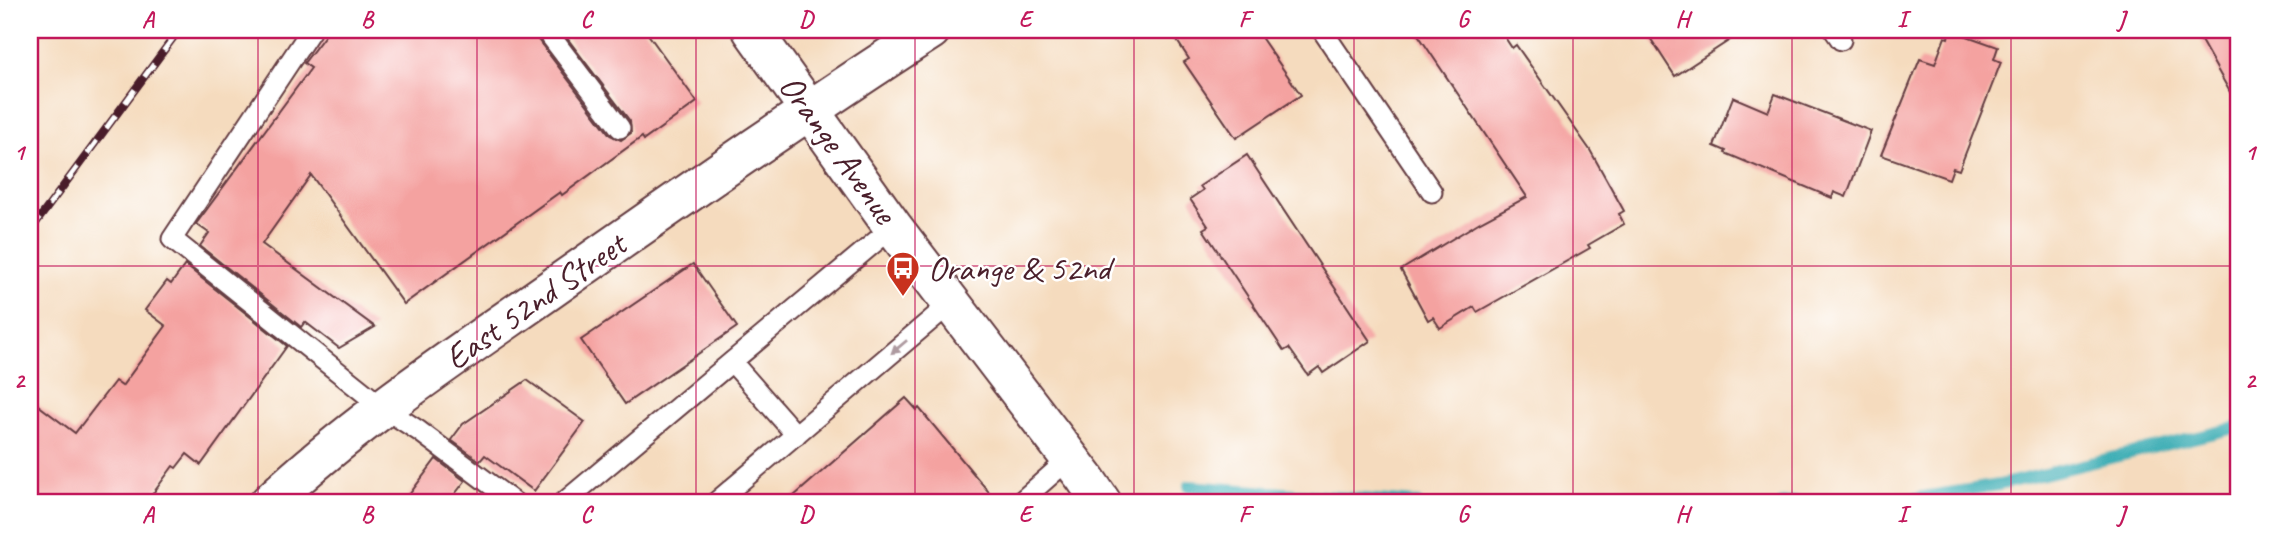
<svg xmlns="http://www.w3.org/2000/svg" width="2269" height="533" viewBox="0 0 2269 533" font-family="Caveat,sans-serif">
<rect width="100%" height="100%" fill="#fff"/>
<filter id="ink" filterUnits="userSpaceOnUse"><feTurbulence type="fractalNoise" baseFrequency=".0143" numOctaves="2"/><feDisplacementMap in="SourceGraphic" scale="14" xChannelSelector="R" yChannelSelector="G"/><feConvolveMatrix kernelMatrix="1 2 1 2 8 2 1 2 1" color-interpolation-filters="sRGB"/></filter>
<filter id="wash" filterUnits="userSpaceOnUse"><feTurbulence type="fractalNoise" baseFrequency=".00686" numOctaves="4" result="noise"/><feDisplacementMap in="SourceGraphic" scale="28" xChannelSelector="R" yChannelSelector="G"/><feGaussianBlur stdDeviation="1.57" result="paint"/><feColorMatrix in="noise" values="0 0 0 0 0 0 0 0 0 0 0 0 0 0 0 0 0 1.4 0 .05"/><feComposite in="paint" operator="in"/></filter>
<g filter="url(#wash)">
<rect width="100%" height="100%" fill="#f5dbbe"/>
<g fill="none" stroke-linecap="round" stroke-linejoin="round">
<g stroke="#39abb2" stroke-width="12">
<path d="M1189,486L1417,503"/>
<path d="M1783,503L1911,499L1999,485L2239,427"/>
</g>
</g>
<g id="blocks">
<g fill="#f4a2a0">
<path d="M329,30H534L536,37L610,135L621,140L631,133L630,121L561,30H645L697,102L644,140L642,137L562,195L560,192L404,304L311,175L262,244L375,327L339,348L305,322L301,327L200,246L209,233L196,224L311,68L304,63Z"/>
<path d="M1170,30H1256L1301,95L1236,138L1184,62L1189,59Z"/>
<path d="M1415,30H1500L1512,48L1516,45L1590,150L1624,211L1619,214L1624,224L1588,245L1590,248L1477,312L1474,307L1440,328L1433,317L1428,320L1401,270L1480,222L1527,197Z"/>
<path d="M1645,30H1745L1675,76Z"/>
<path d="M1950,30L1998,47L1994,59L2001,62L1959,170L1953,168L1949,179L1881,155L1920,59L1935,64L1945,37L1948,38Z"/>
<path d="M2195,30H2239V108Z"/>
<path d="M1775,94L1871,131L1846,197L1834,192L1832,198L1725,153L1726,151L1714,146L1733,97L1768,112Z"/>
<path d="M1247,155L1370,341L1323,373L1319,367L1308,375L1289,348L1284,351L1203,229L1208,226L1190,199L1203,190L1200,186Z"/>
<path d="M693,264L737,327L625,404L581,340Z"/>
<path d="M185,265L287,346L201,465L187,454L176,468L173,466L146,503H42L30,494V399L75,433L115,381L122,386L166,326L145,310L167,281L171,284Z"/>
<path d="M527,380L585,422L534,491L485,455L480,461L451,440L463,424Z"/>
<path d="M906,398L917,410L919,408L998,503H786Z"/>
<path d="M436,459L465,481L448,503H403Z"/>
</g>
</g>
</g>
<g filter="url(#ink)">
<use href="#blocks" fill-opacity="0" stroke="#643b41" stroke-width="2"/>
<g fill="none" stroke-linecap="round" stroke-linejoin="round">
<defs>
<g id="service">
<path d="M311,30L172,239L382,407L419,431L515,503"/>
<path d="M546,30L620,128"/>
<path d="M1322,30L1432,192"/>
<path d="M1834,30L1841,40"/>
<path d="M732,362L796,435"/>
<path d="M563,503L893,227"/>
<path d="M715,503L951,303"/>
<path d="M1019,503L1070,458"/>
</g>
<path id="minor" d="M269,503C355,422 454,357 551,289C677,201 802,113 931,30"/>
<path id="tertiary" d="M752,30L893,227L1085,478L1102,503"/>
</defs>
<use href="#service" stroke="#643b41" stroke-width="23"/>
<use href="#minor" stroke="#643b41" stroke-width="42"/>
<use href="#tertiary" stroke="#643b41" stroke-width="42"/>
<use href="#service" stroke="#fff" stroke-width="19"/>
<use href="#minor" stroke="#fff" stroke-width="38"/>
<use href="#tertiary" stroke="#fff" stroke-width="38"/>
<defs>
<path id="rail" d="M30,231L179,30"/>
</defs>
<use href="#rail" stroke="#4a1f2b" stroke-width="8"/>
<use href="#rail" stroke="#fff" stroke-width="5" stroke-dasharray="16" stroke-linecap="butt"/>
</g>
<defs><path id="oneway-solid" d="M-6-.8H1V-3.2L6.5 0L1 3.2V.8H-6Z" transform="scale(1.75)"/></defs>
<use fill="#ae9aa0" href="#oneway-solid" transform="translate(899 347) rotate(140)"/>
</g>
<path fill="none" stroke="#c2185b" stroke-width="2" stroke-opacity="0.55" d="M258,30V503M477,30V503M696,30V503M915,30V503M1134,30V503M1354,30V503M1573,30V503M1792,30V503M2011,30V503M30,266H2239"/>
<defs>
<symbol id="bus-pin" viewBox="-11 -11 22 30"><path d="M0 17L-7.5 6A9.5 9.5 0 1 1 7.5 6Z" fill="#c8321e" stroke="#fff"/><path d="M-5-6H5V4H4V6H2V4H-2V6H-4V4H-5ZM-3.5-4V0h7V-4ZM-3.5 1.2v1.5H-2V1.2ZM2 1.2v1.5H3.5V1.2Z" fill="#fff"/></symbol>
</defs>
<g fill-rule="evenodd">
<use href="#bus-pin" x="884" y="249" width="38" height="52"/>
</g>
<g text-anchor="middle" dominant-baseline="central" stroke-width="5" stroke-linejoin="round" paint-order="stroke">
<g font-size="35" fill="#4a1f2b" stroke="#fff">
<text transform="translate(838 149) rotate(54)">Orange Avenue</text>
<text transform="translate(535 301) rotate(-35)">East 52nd Street</text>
</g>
<g font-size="35" fill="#4a1f2b" stroke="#fff" text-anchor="start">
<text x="928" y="268">Orange &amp; 52nd</text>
</g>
</g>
<rect width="2269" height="533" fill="none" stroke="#fff" stroke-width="77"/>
<rect x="38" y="38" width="2192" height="456" fill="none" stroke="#c2185b" stroke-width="2.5"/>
<g font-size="23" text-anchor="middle" font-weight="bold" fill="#c2185b">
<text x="148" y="27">A</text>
<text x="367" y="27">B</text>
<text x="586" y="27">C</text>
<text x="806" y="27">D</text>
<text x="1025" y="27">E</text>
<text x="1244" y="27">F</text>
<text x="1463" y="27">G</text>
<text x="1682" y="27">H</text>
<text x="1902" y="27">I</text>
<text x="2121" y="27">J</text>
<text x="19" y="160">1</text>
<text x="2250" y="160">1</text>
<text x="19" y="388">2</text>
<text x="2250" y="388">2</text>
<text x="148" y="522">A</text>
<text x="367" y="522">B</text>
<text x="586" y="522">C</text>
<text x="806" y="522">D</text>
<text x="1025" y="522">E</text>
<text x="1244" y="522">F</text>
<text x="1463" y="522">G</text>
<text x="1682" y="522">H</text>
<text x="1902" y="522">I</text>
<text x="2121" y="522">J</text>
</g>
</svg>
